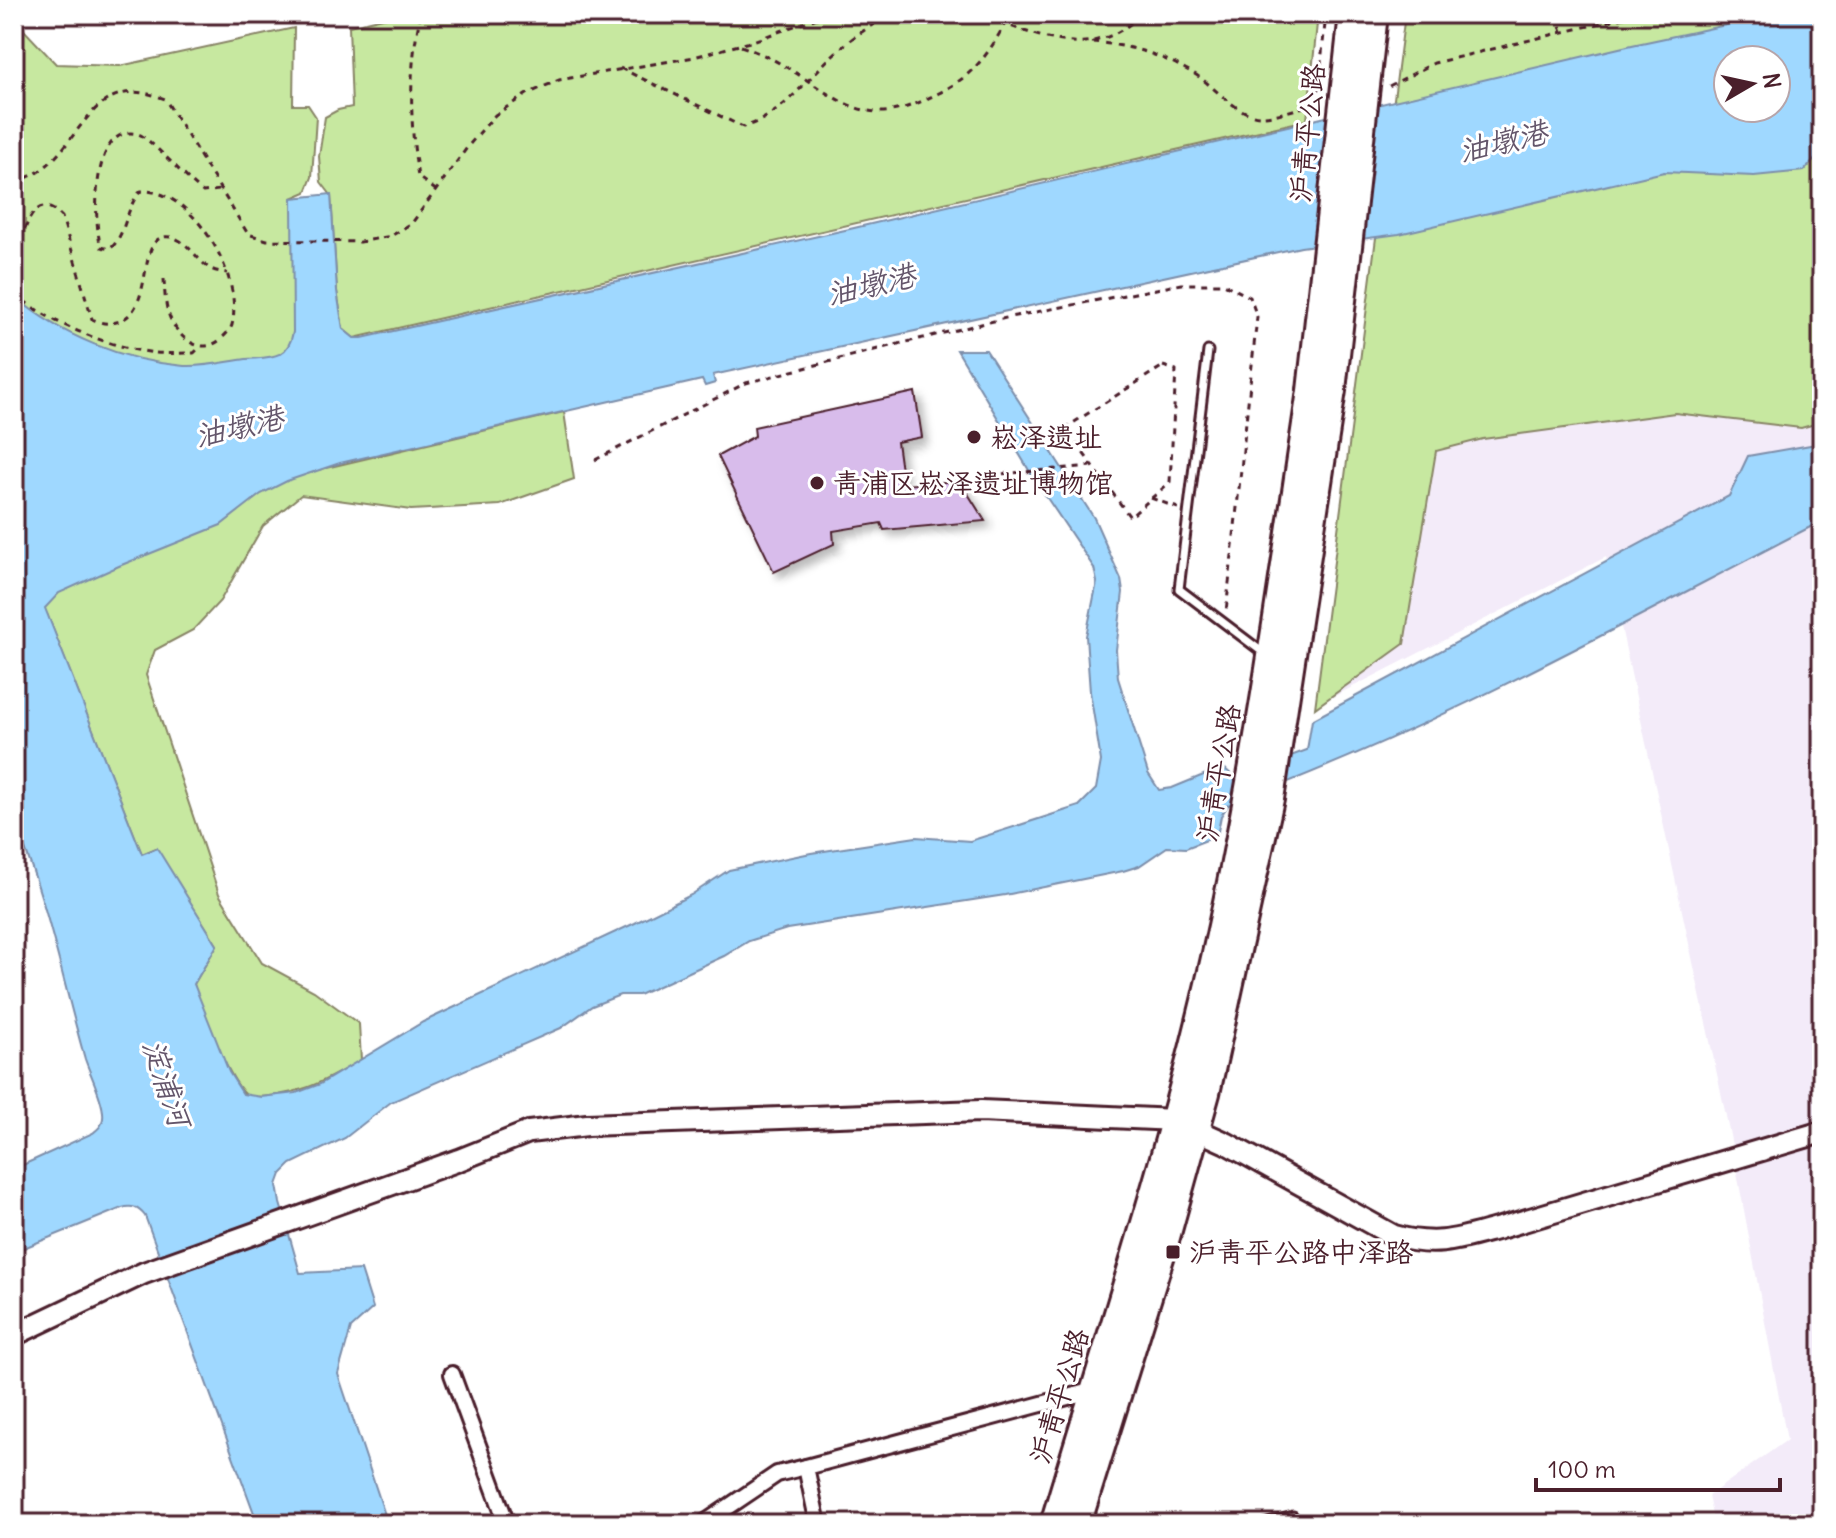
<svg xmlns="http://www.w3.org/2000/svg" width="1836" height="1538" viewBox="0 0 1836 1538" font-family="Delius,'LXGW WenKai TC',sans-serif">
<defs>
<filter id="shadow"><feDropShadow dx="6" dy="6" stdDeviation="4" flood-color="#0004"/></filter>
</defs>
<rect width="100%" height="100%" fill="#fff"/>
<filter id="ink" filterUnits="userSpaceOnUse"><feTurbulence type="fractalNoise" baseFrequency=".0125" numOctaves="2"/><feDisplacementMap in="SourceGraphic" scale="16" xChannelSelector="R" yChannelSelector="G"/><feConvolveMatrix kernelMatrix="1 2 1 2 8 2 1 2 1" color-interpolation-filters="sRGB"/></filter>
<g filter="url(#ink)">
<path fill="#f3ebf9" d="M1822,137V1524H1714L1708,1496L1787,1440L1729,1130L1606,557L1329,699L1379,419Z"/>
<g fill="#c7e8a0" stroke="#888466" stroke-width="2" fill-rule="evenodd">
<path d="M14,14L22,28L56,64L120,66L294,28L293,105H308L316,117L312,177L306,192L292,198L309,472L564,412L574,479L500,505L411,510L301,495L263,526L220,601L193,630L155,650L146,675L219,894L262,963L314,991L359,1024L361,1060C322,1083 296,1097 249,1097C232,1088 198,1005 194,984L217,945L156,848L142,854L47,614L14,602Z"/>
<path d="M400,14H1318L1307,120L354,338L343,329L337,291L331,195L321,182L319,156L325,117L338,110L352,107L349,26Z"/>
<path d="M1405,14H1822V422L1801,428L1675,413L1483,439L1436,451L1404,644L1315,708ZM1728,60H1776V108H1728Z"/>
</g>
<path fill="#9fd8ff" stroke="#7d8eaa" stroke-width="2" fill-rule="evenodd" d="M1778,14H1822V152L1804,171L1754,176L1664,172L1399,234L1301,247L713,375L715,383L705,386L702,380L340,463L287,481L261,494L221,525L119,566L59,593L45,608L142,854L157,848L217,945L194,984L229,1072L243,1094L261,1097L296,1093L320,1084L423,1022L635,923L691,895L729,870L811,853L916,837L970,841L1079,806L1096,789L1101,761L1090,692L1086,636L1097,582L1094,568L1033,477L957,350H986L1094,518L1121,579L1123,592L1116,650L1118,678L1148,773L1159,790L1172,788L1223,767L1234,777L1307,750L1312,720L1729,496L1748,456L1822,443V521C1627,621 1434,730 1228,805L1221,816L1217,836L1186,848L1167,847L1139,866L1123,871L1005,895L787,929L749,941L724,956L639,995H620L592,1006L561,1028L391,1102L345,1138L291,1164L281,1174L277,1185L280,1203L300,1273L361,1270L373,1308L351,1328L338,1374L388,1524H258L145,1216C138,1207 132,1205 122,1208L14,1252V1169L93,1133C98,1129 103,1125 103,1118C105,1104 90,1074 85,1059C62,979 47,898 14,821V296C61,336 123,361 184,366C205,367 225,362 246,359C270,357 288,360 293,332L292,198L331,194L337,291L343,329L354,338H362L854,228L1632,45ZM1728,60H1776V108H1728Z"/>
<path fill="#d8bceb" stroke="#4a1f2b" stroke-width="2" filter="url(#shadow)" d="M915,392L922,437L897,442L903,485L960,481L985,521L884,530L881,523L833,531L834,544L774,572L718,456L755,436L754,427Z"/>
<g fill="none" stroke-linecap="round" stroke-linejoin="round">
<defs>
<g id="lane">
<path d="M1208,351L1179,589L1265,654"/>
<path d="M1264,1524L1293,1516"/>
</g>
<g id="street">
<path d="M452,1374L507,1524"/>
<path d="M703,1524L777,1474L806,1467"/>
<path d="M818,1524L806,1467L1094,1390"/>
</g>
<path id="secondary" d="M14,1335L144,1273L459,1160L529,1132L587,1125L981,1111L1175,1120L1226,1143L1394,1236C1437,1248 1459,1239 1500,1228L1822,1132"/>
<g id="highway">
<path d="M1054,1524C1113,1326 1179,1129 1222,926C1260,749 1284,570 1311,391"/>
<path d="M1077,1524L1163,1248L1206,1093L1270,799L1332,390"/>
</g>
</defs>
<use href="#lane" stroke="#4a1f2b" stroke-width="13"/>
<use href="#street" stroke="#4a1f2b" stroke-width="20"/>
<use href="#secondary" stroke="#4a1f2b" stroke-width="26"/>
<use href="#highway" stroke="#4a1f2b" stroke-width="32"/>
<g stroke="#4a1f2b" stroke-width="3" stroke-dasharray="6 6" stroke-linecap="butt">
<path d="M421,14C408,65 410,126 418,177L437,191"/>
<path d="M978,14C1036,34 1090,66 1141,14"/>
<path d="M1557,14L1562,32"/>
<path d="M1092,42C1129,45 1159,54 1191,72C1214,84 1236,117 1263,116C1282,115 1304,106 1323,102"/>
<path d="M741,46C757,52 772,58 786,67C815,83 845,112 880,112C900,112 921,102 939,93C971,77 989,55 1005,23"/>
<path d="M620,68L743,127C781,117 806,80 834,54C851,38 870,26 890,14"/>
<path d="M1389,86L1434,63L1639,14"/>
<path d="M1317,102L1326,14"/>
<path d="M14,181C80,171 80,65 165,99L248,234L267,240L360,242L391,236L412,223L469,145L495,115L527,94L559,80L694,57L750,42L828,14"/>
<path d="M14,262L18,260C21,238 32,185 62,217L92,319C103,324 110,325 122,320C156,303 135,231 171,237C187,240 197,260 209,268C214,271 221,272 227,273"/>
<path d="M164,279C165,296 165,313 175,327C185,343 204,354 221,339C225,335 230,331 232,325C244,277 193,188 141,191C125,207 127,234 110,249L101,247C93,221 91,122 138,134C148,136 189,182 203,192L220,190"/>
<path d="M14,293C48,323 111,348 156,353C168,354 181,353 194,353L200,347"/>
<path d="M1163,366L1176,370L1170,482L1130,517L1065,428Z"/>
<path d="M595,460L746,383L886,347L1010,317L1182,284H1224L1250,297L1257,317L1226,612"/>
<path d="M979,476L1091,466"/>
<path d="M1151,498L1178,508"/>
</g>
<use href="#lane" stroke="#fff" stroke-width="7"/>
<use href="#street" stroke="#fff" stroke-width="14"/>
<use href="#secondary" stroke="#fff" stroke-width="20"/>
<use href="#highway" stroke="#fff" stroke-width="26"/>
<defs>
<g id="highway-bridge">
<path d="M1332,390L1374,14"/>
<path d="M1311,391L1353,14"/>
</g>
</defs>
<use href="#highway-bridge" stroke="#4a1f2b" stroke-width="32" stroke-linecap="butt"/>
<use href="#highway-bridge" stroke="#fff" stroke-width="26"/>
</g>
</g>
<g fill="#4a1f2b" stroke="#fff" stroke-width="3">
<circle cx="974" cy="437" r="8"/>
<circle cx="817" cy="483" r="8"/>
<rect x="1165" y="1244" width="16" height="16" rx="4"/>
</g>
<g text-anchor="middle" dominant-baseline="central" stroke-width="6" stroke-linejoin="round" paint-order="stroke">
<g font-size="28" fill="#4a1f2b" stroke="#fff">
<text transform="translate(1307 133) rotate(-84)">沪青平公路</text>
<text transform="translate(1218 773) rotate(-80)">沪青平公路</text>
<text transform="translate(1059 1396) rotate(-73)">沪青平公路</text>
</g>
<g font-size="28" fill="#4a1f2b" stroke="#fff" text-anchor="start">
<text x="990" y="437">崧泽遗址</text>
<text x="833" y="483">青浦区崧泽遗址博物馆</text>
<text x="1189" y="1252">沪青平公路中泽路</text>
</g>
<g font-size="30" font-style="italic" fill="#64566b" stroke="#fff">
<text transform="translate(1503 141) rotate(-13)">油墩港</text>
<text transform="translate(871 284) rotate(-13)">油墩港</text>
<text transform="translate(239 426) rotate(-13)">油墩港</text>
<text transform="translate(167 1083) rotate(71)">淀浦河</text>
</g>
</g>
<rect width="1836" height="1538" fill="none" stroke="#fff" stroke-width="48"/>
<rect x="24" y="24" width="1788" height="1490" fill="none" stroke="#4a1f2b" stroke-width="3" filter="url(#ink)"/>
<g transform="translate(1752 84) rotate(81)"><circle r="38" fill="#ffffff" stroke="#b7a5aa" stroke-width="2"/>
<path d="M0-6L14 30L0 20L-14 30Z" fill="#4a1f2b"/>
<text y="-12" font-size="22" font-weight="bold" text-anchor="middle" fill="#4a1f2b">N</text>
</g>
<path d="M1536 1478v12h244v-12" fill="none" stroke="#4a1f2b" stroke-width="4"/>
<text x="1548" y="1478" font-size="24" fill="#4a1f2b" stroke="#ffffff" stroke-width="6" paint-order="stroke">100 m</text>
</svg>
